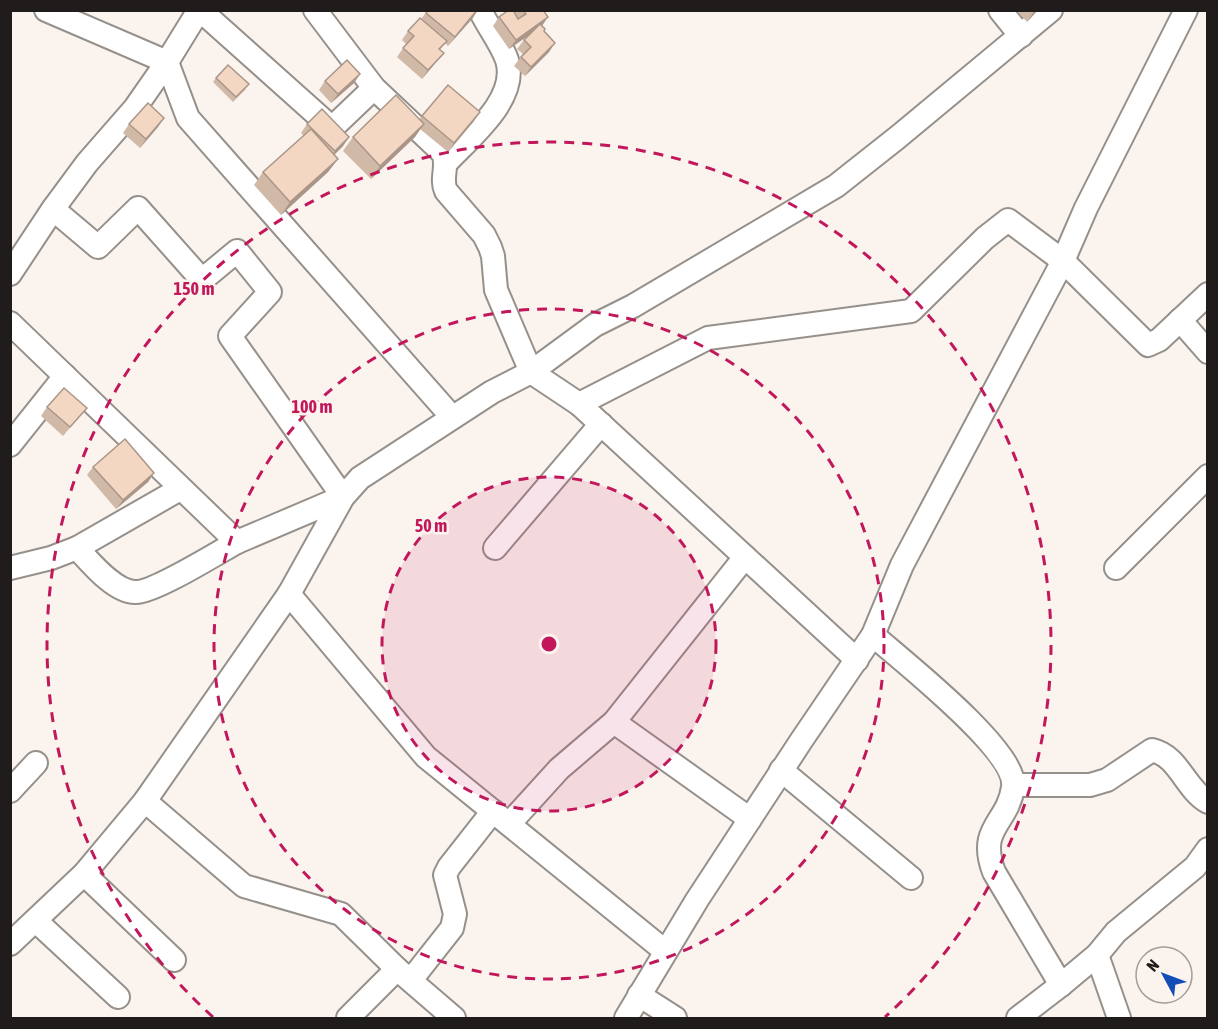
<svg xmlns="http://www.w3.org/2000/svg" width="1218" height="1029" viewBox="0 0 1218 1029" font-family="'Asap Condensed',sans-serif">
<rect width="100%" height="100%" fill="#faf3ee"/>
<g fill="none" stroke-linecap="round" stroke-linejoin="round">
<defs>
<g id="street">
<path d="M46,10L167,62L188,118L452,417"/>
<path d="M200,10L332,128L374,88"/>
<path d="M315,10L374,88L443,153C449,166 440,178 446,191L484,235L490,247L493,256L496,290L531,372L579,404L857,660"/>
<path d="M1000,10L1021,36"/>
<path d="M446,163C470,137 519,99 507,60C501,43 488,27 480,10"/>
<path d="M10,274L53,209L87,163L135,108L167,62L199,10"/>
<path d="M1180,320L1208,352"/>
<path d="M10,323L237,542L343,497L230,336L270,292L237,251L202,280L138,208L98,247L53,209"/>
<path d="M579,404L708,338L911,311L985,238L1008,220L1063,261L1148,345L1159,340L1208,294"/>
<path d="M10,445L65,376"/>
<path d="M180,489L77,548C90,562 115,593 136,592C155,592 217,553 237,542"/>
<path d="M495,548L601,424"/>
<path d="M745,557L614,722L750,819"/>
<path d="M10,568L51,558L77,548"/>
<path d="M1116,568L1208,476"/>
<path d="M289,594L426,757L665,951"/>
<path d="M873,635C901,660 1018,751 1013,787C1008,824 977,827 994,872L1061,985L1097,955L1119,1018"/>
<path d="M781,770L911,878"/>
<path d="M1014,785H1090L1107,780L1152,750C1179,756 1185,789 1208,802"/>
<path d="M10,791L36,763"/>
<path d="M145,801L244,886L341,914L397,969L454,1018"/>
<path d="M509,824L559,769L614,722"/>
<path d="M84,874L174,960"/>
<path d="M36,921L118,997"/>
<path d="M10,944L84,874L145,801L289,594L343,497L360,478L492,392L531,372L595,325L633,306L836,186L898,137L1051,10"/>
<path d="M1097,955L1116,932L1195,867L1208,849"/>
<path d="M411,980L452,928L455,914L445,875L449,867L493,811"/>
<path d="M639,995L675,1018"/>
<path d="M348,1018L397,969"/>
<path d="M626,1018L697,900L801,741L873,635L902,565L1063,261L1086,208L1186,10"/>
<path d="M1018,1018L1061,985"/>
</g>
</defs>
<use href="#street" stroke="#96908b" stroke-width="26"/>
<use href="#street" stroke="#fff" stroke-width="22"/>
</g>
<g fill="#d1b9a8">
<path d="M428,10H478L448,46L445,43L440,50L444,53L437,61L422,79L397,57L406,44L402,40L408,31L421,19Z"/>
<path d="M514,10H543L542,26L549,52L525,76L514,66L523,54L517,49L524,40L529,35L509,49L493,26L499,17Z"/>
<path d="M1016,10H1038L1027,22Z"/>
<path d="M360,74L354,83L331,103L319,90L325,81Z"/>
<path d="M216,78L246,89L233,102L213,82Z"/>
<path d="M422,116L474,121L448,152L420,129L415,137L371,179L343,151L353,137L419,119Z"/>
<path d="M129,124L158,127L140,148L123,133Z"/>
<path d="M307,124L349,137L343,146L334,155L338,159L328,172L281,215L254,185L263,172L304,136L301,133Z"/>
<path d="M47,407L80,416L63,436L41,416Z"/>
<path d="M93,467L154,473L148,482L116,509L87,475Z"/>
</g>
<g fill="#aa9688">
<path d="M478,10L473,18L448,46L455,37Z"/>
<path d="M1035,10H1038L1027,22Z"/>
<path d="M548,17L542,26L509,49L516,40Z"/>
<path d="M555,43L549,52L525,76L531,67Z"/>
<path d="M444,53L437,61L422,79L428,70Z"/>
<path d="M360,74L354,83L331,103L338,94Z"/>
<path d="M480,112L474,121L448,152L454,143Z"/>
<path d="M164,118L158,127L140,148L146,139Z"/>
<path d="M424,124L415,137L371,179L380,166Z"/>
<path d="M349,137L343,146L329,160L335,151Z"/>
<path d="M338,159L328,172L281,215L290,202Z"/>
<path d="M154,473L148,482L116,509L123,500Z"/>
</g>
<g fill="#f3d7c3" stroke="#aa9688" stroke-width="1.5">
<path d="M428,10H477L455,37L426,13Z"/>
<path d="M509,10H513L518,19L526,14L523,10H543L548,17L516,40L499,17Z"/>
<path d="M420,18L447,41L439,49L444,53L428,70L403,48L414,36L408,31Z"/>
<path d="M540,24L545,29L544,31L555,43L531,67L521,57L531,47L524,40Z"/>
<path d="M347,60L360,74L338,94L325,81Z"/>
<path d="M228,65L249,84L236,97L216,78Z"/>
<path d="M448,85L480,112L454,143L422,116Z"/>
<path d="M396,95L424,124L380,166L353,137Z"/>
<path d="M148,103L164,118L146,139L129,124Z"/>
<path d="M322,109L349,137L335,151L307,124Z"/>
<path d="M311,129L338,159L290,202L263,172Z"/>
<path d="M64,388L87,408L70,427L47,407Z"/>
<path d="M125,439L154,473L123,500L93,467Z"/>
</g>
<circle cx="549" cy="644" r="167" fill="#c2185b" fill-opacity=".12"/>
<g fill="none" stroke="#c2185b" stroke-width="3" stroke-dasharray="10 8">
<circle cx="549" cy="644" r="167"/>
<circle cx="549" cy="644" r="335"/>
<path d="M213 1017A502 502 0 1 1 885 1017"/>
</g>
<circle cx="549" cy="644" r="9" fill="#c2185b" stroke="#faf3ee" stroke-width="3"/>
<g font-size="18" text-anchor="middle" font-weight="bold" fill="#c2185b" stroke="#faf3ee" stroke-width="5" stroke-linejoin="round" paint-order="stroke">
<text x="194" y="295">150 m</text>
<text x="312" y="413">100 m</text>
<text x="431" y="532">50 m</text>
</g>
<rect width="1218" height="1029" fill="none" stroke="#1f1c1b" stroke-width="24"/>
<g transform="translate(1164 975) rotate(311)"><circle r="28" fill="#faf3ee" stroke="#a29d9a" stroke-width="1.5"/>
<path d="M0-4.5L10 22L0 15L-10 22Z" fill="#124db8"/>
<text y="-9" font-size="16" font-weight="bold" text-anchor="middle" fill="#1f1c1b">N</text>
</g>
</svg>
